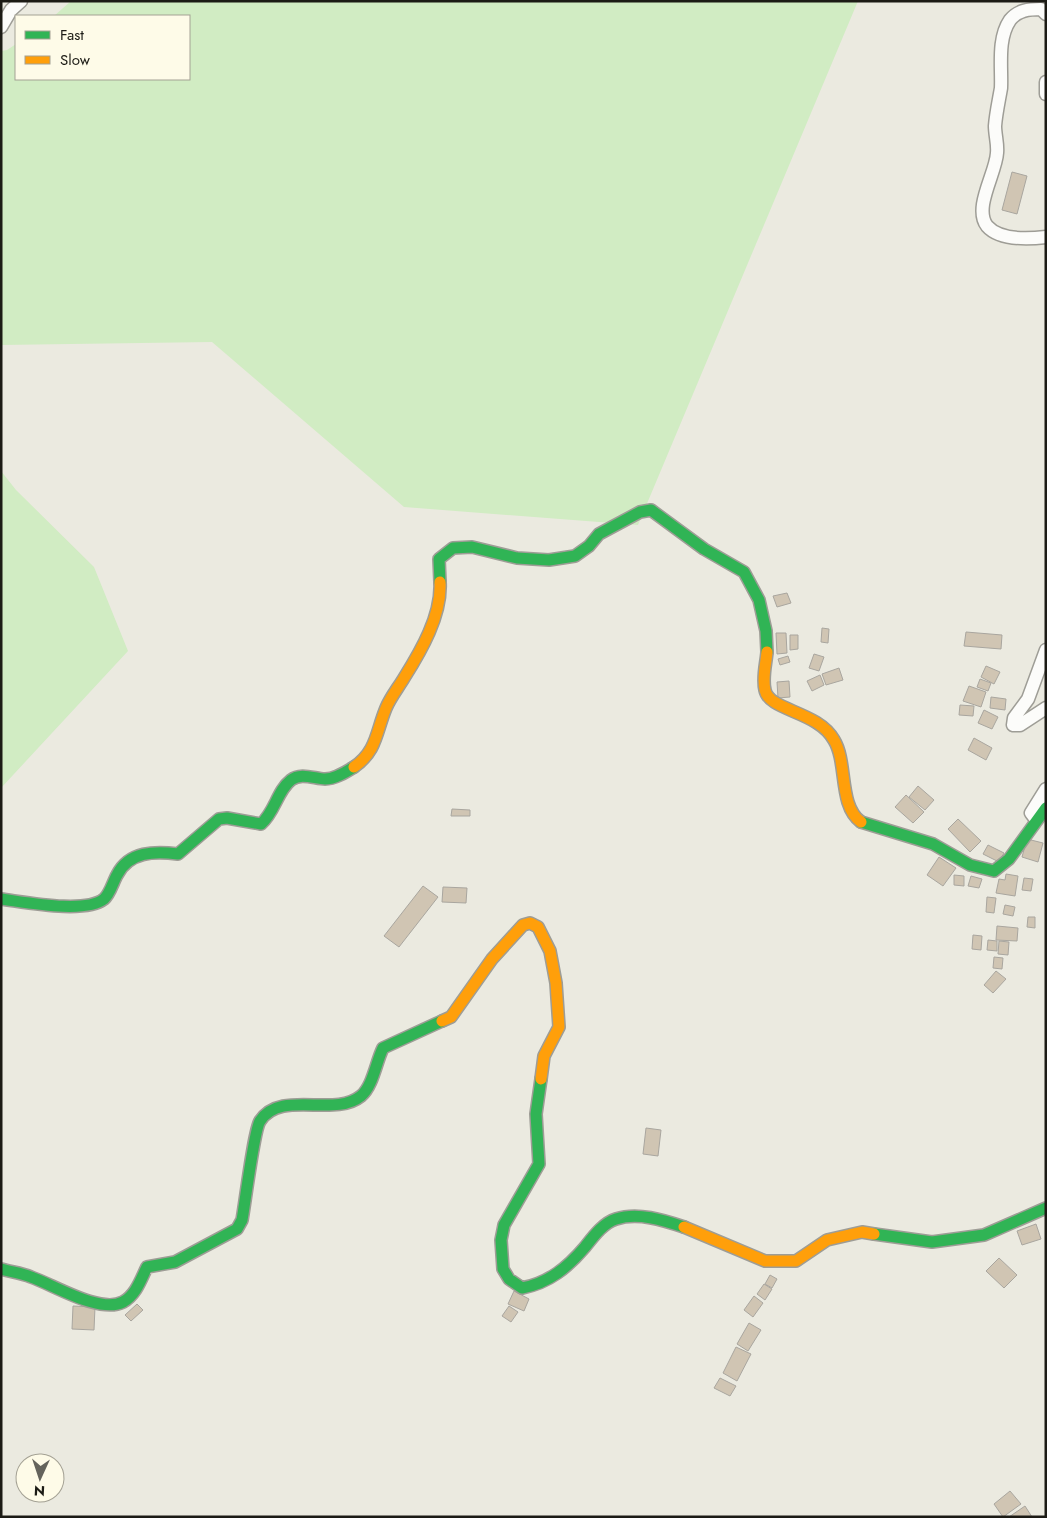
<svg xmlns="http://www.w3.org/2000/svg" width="1047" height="1518" viewBox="0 0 1047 1518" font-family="Jost,sans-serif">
<rect width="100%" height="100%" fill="#ebeae0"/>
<g fill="#d1ecc3">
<path d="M71,1H858L638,525L404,507L212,342L1,345V51L7,50L16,44V79H189V16H54Z"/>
<path d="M1,471L16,490L94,567L128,651L1,788Z"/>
</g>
<g fill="#d0c5b3" stroke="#a9a69f">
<path d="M1012,172L1027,176L1017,214L1002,210Z"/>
<path d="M787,593L791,603L777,607L773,596Z"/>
<path d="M822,628L829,629L828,643L821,642Z"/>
<path d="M966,632L1002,635L1001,649L964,646Z"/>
<path d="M776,633H786L787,653L777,654Z"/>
<path d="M790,635H798V649L790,650Z"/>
<path d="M814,654L824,657L819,671L809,668Z"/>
<path d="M788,656L790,662L780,665L778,659Z"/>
<path d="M986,666L1000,672L994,684L981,677Z"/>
<path d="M839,668L843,680L826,685L822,674Z"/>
<path d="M820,675L824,685L812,691L807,681Z"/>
<path d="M980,679L991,683L988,691L977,687Z"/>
<path d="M789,681L790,697L778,698L777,682Z"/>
<path d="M969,686L986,692L981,707L963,701Z"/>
<path d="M991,697L1006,699L1005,710L990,708Z"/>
<path d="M960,705L974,706L973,716L959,715Z"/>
<path d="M984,710L998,717L992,729L978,723Z"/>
<path d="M974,738L992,748L986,760L968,750Z"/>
<path d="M918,786L934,800L925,810L909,797Z"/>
<path d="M906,795L924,812L913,823L895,807Z"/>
<path d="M452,809L470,810V816H451Z"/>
<path d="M958,819L981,841L970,852L948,829Z"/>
<path d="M1027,839L1043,843L1038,862L1022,857Z"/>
<path d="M988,845L1004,853L999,862L983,854Z"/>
<path d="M939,857L956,868L943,886L927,875Z"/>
<path d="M1006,874L1018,876L1015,896L996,893L999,879L1005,880Z"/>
<path d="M954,875L964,876V886L954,885Z"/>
<path d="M971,876L982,879L979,888L968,886Z"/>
<path d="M1024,878L1033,879L1031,891L1022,890Z"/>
<path d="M423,886L438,897L399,947L384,936Z"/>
<path d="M443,887L467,888L466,903L442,902Z"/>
<path d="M987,897L996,898L994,913L986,912Z"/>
<path d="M1005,905L1015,907L1013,916L1003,914Z"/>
<path d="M1028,917H1035V928L1027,927Z"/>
<path d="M997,926L1018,928L1017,941L996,940Z"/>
<path d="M973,935L982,936L981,950L972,949Z"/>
<path d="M988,940L997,941V951L987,950Z"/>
<path d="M999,941L1009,942L1008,955L998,954Z"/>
<path d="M994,957L1003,958L1002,969L993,968Z"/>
<path d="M996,971L1006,979L993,993L984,985Z"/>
<path d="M646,1128L661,1130L658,1156L643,1154Z"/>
<path d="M1036,1224L1041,1239L1022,1245L1017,1231Z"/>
<path d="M999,1258L1017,1275L1004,1288L986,1271Z"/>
<path d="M770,1275L777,1279L772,1288L765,1284Z"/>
<path d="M764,1284L772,1289L765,1300L757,1294Z"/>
<path d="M514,1291L529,1299L524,1311L508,1304Z"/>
<path d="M754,1296L763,1303L753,1317L744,1310Z"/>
<path d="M137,1304L143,1310L131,1321L125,1315Z"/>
<path d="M73,1306L95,1307L94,1330L72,1329Z"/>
<path d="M509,1306L518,1312L511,1322L502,1316Z"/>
<path d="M749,1323L761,1330L748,1351L737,1344Z"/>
<path d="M736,1347L751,1354L737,1381L723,1373Z"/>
<path d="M720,1378L736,1386L730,1396L714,1388Z"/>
<path d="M1010,1491L1021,1504L1003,1517L994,1504Z"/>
<path d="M1025,1506L1032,1517H1009Z"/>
</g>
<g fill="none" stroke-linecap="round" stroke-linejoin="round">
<defs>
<g id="street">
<path d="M1046,14L1041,9C1029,9 1018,10 1010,20C997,39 1002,67 1001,88C999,100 996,113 995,126C995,135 998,144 997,153C996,173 973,208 987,226C1000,241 1029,239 1046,237"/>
<path d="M1,27L11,10L21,1"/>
<path d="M1046,82V94"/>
<path d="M1046,650L1028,699L1014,718L1013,725H1020L1046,708"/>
<path d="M1034,817L1031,813L1046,789"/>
</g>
<g id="fast">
<path d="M440,582L439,559L453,548L472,547L517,558L549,560L575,556L589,546L599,534L640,512L651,510L704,549L744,572L759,600L766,631L767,652"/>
<path d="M861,822L933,844L970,865L994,871L1009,859L1046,808"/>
<path d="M1,899C25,902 85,914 104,899C110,894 113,882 117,875C129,851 155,851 178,854L219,819L227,818L261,824C275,812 277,791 291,780C301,772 315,779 325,779C335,779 346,772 354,767"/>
<path d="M541,1079L536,1114L539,1164L504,1225L501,1240L503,1269L509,1279L522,1288C549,1283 568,1267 585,1247C593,1237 603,1223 616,1219C638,1212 663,1220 684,1227"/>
<path d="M874,1234L932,1242L984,1235L1046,1208"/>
<path d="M1,1269C11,1272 21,1273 31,1277C54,1285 100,1314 123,1302C136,1295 141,1279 147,1267L175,1262L237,1229L242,1220C245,1204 254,1130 260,1121C281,1089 334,1118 361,1096C373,1086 376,1062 383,1048L442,1021"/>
</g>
<g id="slow">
<path d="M767,652C766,664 762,678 765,690C769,711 818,711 834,740C848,763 838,805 861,822"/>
<path d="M354,767C377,751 376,732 386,708C390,698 398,688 404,678C421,651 442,615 440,582"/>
<path d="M442,1021L451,1017L492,959L523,925L530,923L538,927L550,951L556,983L559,1027L544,1056L541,1079"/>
<path d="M684,1227L765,1261H796L827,1240L862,1232L874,1234"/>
</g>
</defs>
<use href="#street" stroke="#9e9d96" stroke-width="15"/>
<use href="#fast" stroke="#9e9d96" stroke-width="14"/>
<use href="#slow" stroke="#9e9d96" stroke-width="14"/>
<use href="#street" stroke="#fcfcfa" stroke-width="12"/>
<use href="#fast" stroke="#30b455" stroke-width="11"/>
<use href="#slow" stroke="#ff9f0a" stroke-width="11"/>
</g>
<rect width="1047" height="1518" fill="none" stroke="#1c1b15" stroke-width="5"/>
<rect x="15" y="15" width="175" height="65" fill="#fefbe8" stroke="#a4a194"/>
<rect x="25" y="31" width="25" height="8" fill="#30b455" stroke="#a4a194"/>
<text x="60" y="40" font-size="15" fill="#1c1b15">Fast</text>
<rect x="25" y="56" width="25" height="8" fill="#ff9f0a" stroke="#a4a194"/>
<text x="60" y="65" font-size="15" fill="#1c1b15">Slow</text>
<g transform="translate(40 1478) rotate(183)"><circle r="24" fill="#fefbe8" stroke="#a4a194"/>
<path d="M0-4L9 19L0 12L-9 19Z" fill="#64635c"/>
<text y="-8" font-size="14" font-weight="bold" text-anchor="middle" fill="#1c1b15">N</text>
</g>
</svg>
